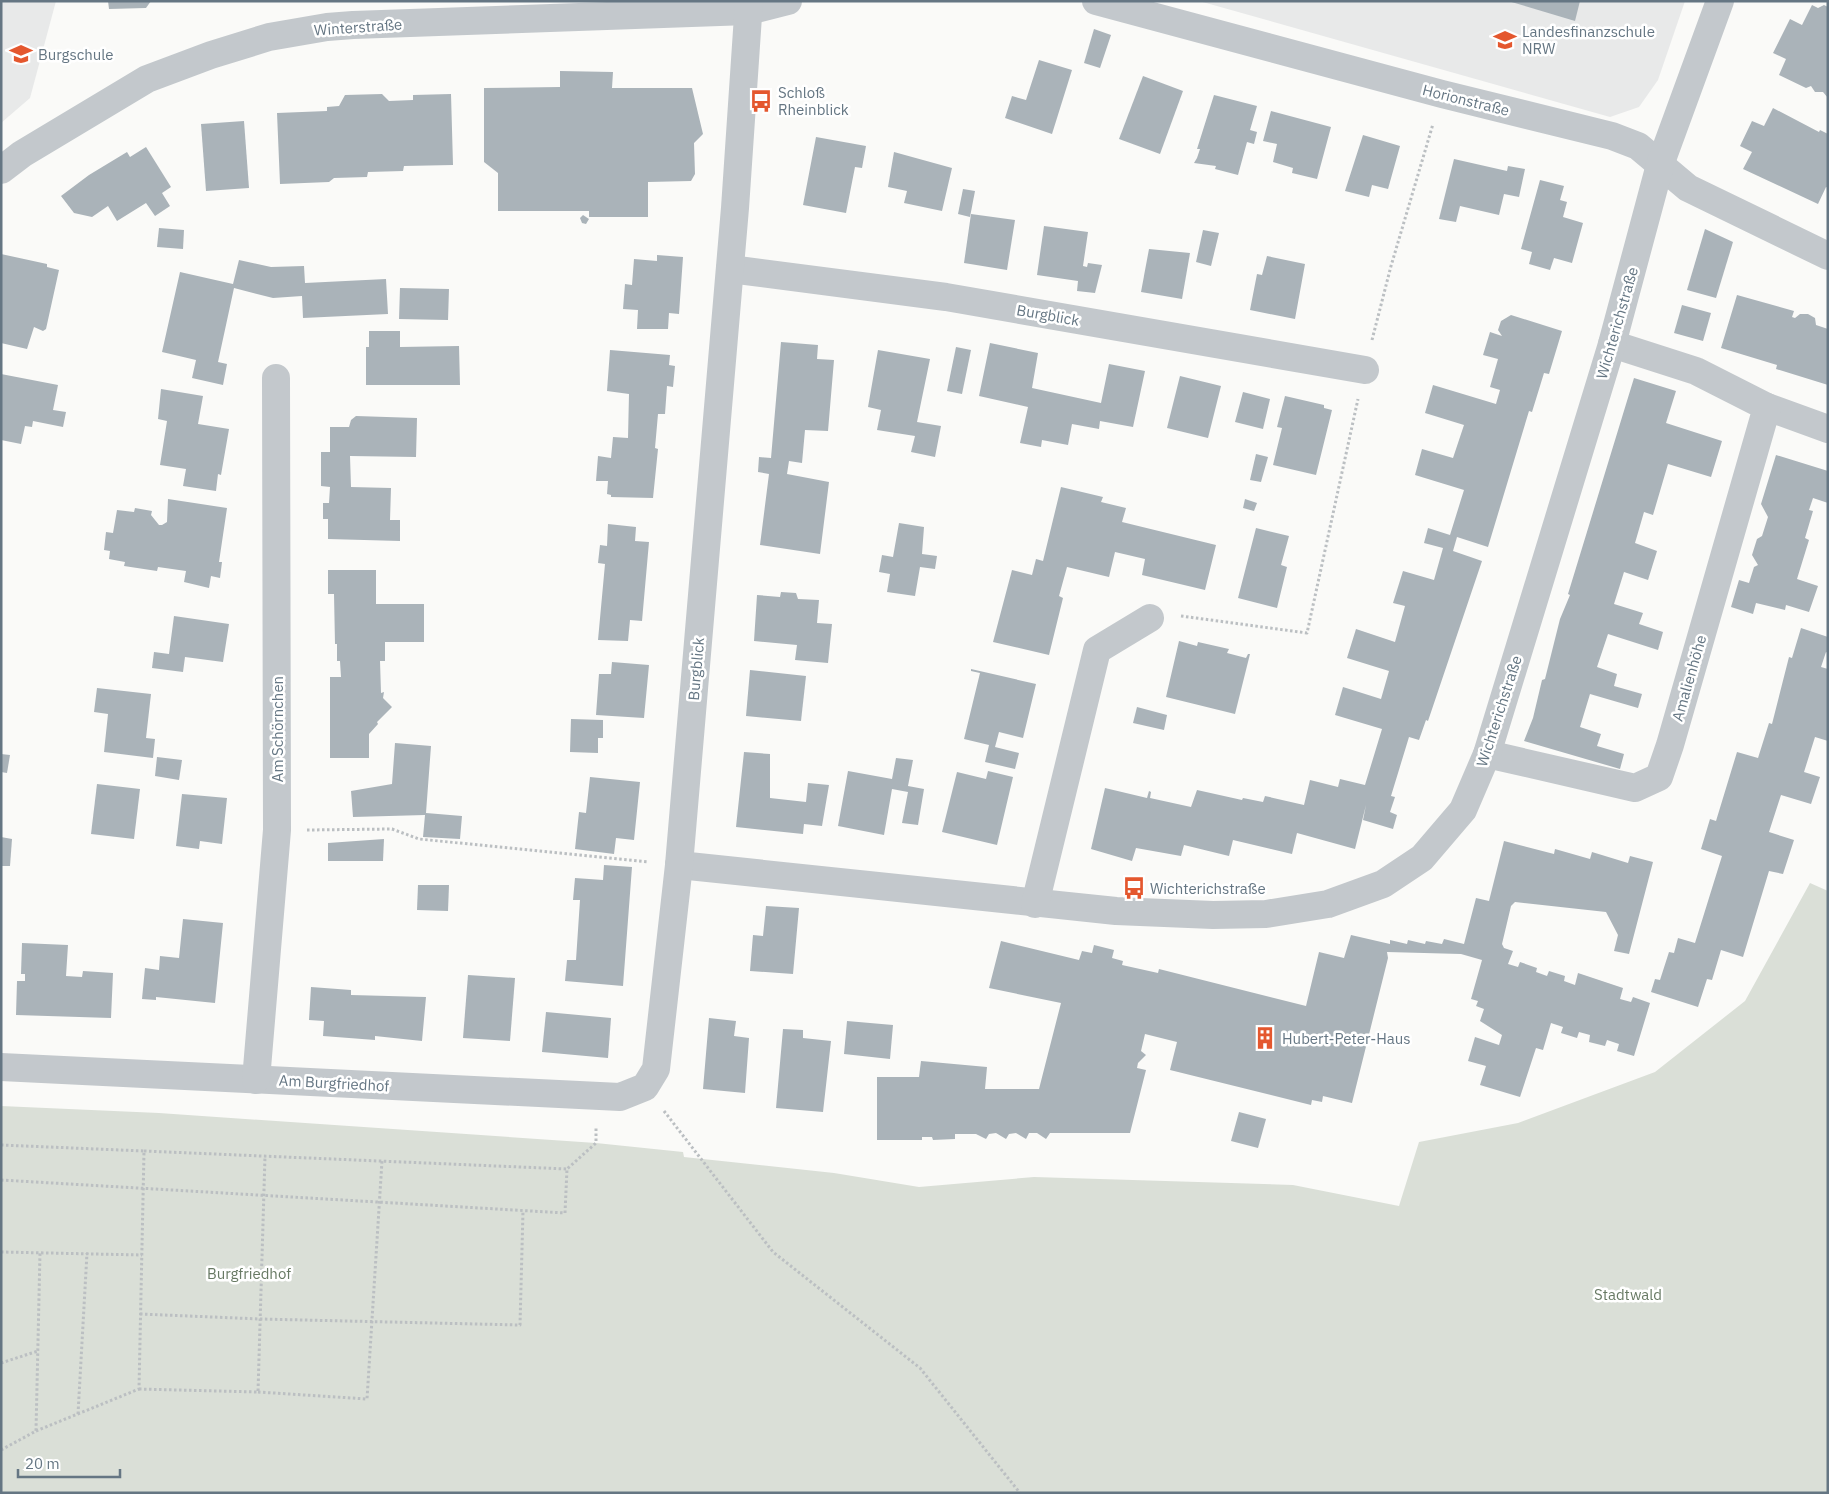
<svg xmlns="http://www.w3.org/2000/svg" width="1829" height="1494" viewBox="0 0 1829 1494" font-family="'IBM Plex Sans',sans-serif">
<rect width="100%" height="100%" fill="#fafaf8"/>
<g fill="#e8e9e9">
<path d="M1,1H56L30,98L1,123Z"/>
<path d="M1199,1H1685L1658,80L1639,107L1610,117Z"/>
</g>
<path fill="#dadfd7" d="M1810,883L1828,891V1493H1V1106L159,1113L596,1143L683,1152L684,1157L834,1173L919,1187L1034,1177L1293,1185L1399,1206L1419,1142L1518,1123L1655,1072L1745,1001Z"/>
<g fill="#aab3b9">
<path d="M108,1H151L146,8L109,9Z"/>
<path d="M1508,1H1580L1575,21Z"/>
<path d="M1812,5L1818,8L1824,5L1828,7V98L1823,92H1815L1811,86L1806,88L1779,75L1786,59L1773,53L1790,19L1802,25Z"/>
<path d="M1094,29L1111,35L1100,68L1084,63Z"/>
<path d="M1039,60L1072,70L1052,134L1005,118L1012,96L1026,100Z"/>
<path d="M560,71L613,72L612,88H692L703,134L694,143L695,174L691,181L648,182V217H589V211H498V173L484,162V88L560,87Z"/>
<path d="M1143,76L1183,91L1160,154L1119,139Z"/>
<path d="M382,94L389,101L413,100V95L451,94L453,165L404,166L403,171L368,172L367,177L334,178L329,182L280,184L277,113L327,111V107L339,106L345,95Z"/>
<path d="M1214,95L1257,106L1250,130L1257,132L1254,144L1247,142L1238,175L1215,169L1216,166L1194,163L1197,158L1200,149H1197Z"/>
<path d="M1773,108L1819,132L1820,130L1828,134V188L1826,187L1818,204L1743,169L1752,152L1740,146L1752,121L1764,126Z"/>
<path d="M1271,111L1331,127L1317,179L1292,173L1293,168L1273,162L1277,144L1263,141Z"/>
<path d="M244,121L249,188L206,191L201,124Z"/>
<path d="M1363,135L1400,146L1388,189L1372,185L1369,197L1345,191Z"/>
<path d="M816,137L866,146L862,168L855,167L846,213L803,205Z"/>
<path d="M146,147L171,187L162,193L170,206L155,216L146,203L117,221L108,206L92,217L74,213L61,196L89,175L127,152L130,157Z"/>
<path d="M894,152L952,168L942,211L904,203L907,191L888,187Z"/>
<path d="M1454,159L1507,171L1508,166L1525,169L1519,197L1504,194L1499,215L1460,206L1456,222L1439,219Z"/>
<path d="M1540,180L1564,186L1560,200L1567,202L1563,217L1583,223L1572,263L1554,258L1550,270L1529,264L1532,252L1521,249Z"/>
<path d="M963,189L975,191L970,217L958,214Z"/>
<path d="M971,214L1015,220L1007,270L964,263Z"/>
<path d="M583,215L589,219L586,224L582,223L580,218Z"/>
<path d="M1044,226L1088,232L1083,266L1087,267L1088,263L1102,265L1095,293L1077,291L1078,281L1037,275Z"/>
<path d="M159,228L184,230L183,249L157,247Z"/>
<path d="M1705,229L1733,242L1716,298L1687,290Z"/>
<path d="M1203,230L1219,233L1211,266L1196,262Z"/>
<path d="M1149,249L1190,253L1182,299L1141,292Z"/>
<path d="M1,254L47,264V267L59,270L46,329L43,331L34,327L27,349L1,343Z"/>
<path d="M657,255L683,257L679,314L669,313L668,329H637L638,310L623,309L625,284L632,285L634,259L657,261Z"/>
<path d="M1267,256L1305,264L1295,319L1250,310L1257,274L1262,275Z"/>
<path d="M239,260L271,267L304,266L305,283L386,279L388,314L303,318L302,296L273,298L234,288L218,362L227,364L223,385L192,378L196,360L162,352L180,272L233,284Z"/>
<path d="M400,288L449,289L448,320L399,319Z"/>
<path d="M1737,295L1794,311L1792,317L1795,318L1800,314H1808L1815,318L1816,325L1828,329V385L1776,369L1777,365L1721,348Z"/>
<path d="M1682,305L1711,313L1703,341L1674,333Z"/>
<path d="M1511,315L1562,331L1549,374L1544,373L1532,412L1529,411L1488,547L1457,537L1453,551L1482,561L1428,721L1426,720L1419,740L1409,737L1391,796L1395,797L1390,812L1397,815L1393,829L1363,820L1366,805L1355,849L1297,833L1292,854L1233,840L1229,856L1184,845L1181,856L1136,848L1132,861L1091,849L1105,788L1147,798L1149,791L1151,792L1150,798L1191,807L1197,790L1242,800L1243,798L1263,802L1265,796L1304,805L1310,780L1338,787L1340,779L1365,785L1382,729L1335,715L1343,687L1381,699L1389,671L1347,658L1356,629L1395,642L1405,606L1393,603L1403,571L1434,580L1443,548L1424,543L1428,528L1450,535L1464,490L1415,475L1422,449L1453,458L1464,425L1425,413L1433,385L1496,404L1500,390L1490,387L1498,359L1483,355L1490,332L1502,336L1498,330L1501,321Z"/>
<path d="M369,331H400V347L459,346L460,385H366V347H369Z"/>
<path d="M781,342L818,345L817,359L834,360L828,431L805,430L802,463L789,461L787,474L829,482L820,554L760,545L769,474L758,472L759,457L771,458Z"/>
<path d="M990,343L1038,353L1032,388L1101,403L1109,364L1145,371L1133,427L1100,421L1099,429L1072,424L1068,445L1042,440L1041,447L1020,443L1028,407L979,396Z"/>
<path d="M956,347L971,350L962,394L947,391Z"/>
<path d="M610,350L670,355L669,365L675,366L673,387L667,386L665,414H658L655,448L658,449L653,498L611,497V495L607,494L608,481H596L598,456L611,458L613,437L628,438L629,394L607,391Z"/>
<path d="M878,350L930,359L917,422L941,426L935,457L911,452L915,436L877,430L881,410L868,407Z"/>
<path d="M1,374L58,385L53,410L66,412L63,427L33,421L32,427L25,426L21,444L1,440Z"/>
<path d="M1180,376L1221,386L1208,438L1167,428Z"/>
<path d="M1634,378L1676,391L1666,423L1722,441L1711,477L1668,464L1653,515L1644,512L1635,543L1657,551L1648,580L1624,572L1614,604L1643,613L1639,624L1663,632L1658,650L1608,634L1597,667L1617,674L1614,686L1642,694L1638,708L1590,694L1580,727L1601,734L1597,746L1624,754L1620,769L1524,741L1533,718L1542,680L1545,679L1560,619L1570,595L1568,594Z"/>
<path d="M161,389L203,396L198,424L229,429L221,475L218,474L216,491L183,486L186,469L160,465L167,421L158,419Z"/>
<path d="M1243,392L1270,399L1263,429L1235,422Z"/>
<path d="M1285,396L1324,405V408L1332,410L1316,475L1273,465L1282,428L1277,427Z"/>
<path d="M356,416L417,418L416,457L350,456L351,487L391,488L390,520H400V541L328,539V519H323V503H329L330,487L321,486V452H330V427H349L351,420Z"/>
<path d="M1256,454L1268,457L1261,482L1250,480Z"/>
<path d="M1776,455L1828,471V503L1813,498L1809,510L1813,511L1805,538L1809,540L1797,579L1818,586L1809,612L1786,605L1785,610L1756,603L1753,614L1731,607L1739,580L1749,583L1754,567L1758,565L1752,555L1757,539L1762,536L1768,517L1761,504Z"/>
<path d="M1061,487L1103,497L1101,502L1126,508L1122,522L1216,545L1205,590L1142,575L1145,559L1115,552L1109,577L1067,567L1059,596L1063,598L1049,655L993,642L1012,570L1032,575L1036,559L1043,561Z"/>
<path d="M168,499L227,508L219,562H222L220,578L211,576L209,588L184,582L186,571L158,567L157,571L124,566L125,562L109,559L110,551L104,550L106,532L113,533L117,510L134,512L135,508L152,511L151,515L159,525H162L167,522Z"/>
<path d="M1245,499L1257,503L1254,511L1243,508Z"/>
<path d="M899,523L924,527L922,554L937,556L935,569L920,567L915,596L887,592L890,574L879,572L882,555L893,557Z"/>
<path d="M608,524L636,527L635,541L649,542L642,621L630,620L628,641L598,640L605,564L598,563L600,545L607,546Z"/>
<path d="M1256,528L1289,536L1281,565L1287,567L1277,608L1238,598Z"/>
<path d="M328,570H376V604H424V642H385V661H380L381,693L384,692L383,698L392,707L377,722L378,724L369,734V758H330V677H341L340,661H337V644H335L334,594H328Z"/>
<path d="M781,592L796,593L798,599L819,600L817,623L832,624L828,663L795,660L797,645L754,641L757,595L780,597Z"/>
<path d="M174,616L229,624L223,662L185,657L183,672L152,668L154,652L169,654Z"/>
<path d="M1801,628L1828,637V653L1826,652L1821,667L1828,669V741L1815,737L1804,772L1820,777L1811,804L1781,795L1769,832L1794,840L1783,874L1769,871L1743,957L1721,950L1712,980L1707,979L1698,1007L1651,992L1655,979L1660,980L1669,952L1674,953L1678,938L1695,943L1722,856L1701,849L1710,819L1716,821L1737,752L1758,758L1769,723L1772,724L1789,657L1792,658Z"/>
<path d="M1179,641L1197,646L1198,642L1229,649L1227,653L1246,658L1248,654H1250L1235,714L1166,697Z"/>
<path d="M612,662L649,665L644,718L596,715L599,674H611Z"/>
<path d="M971,669L1036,684L1023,738L999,732L995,747L1019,753L1015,769L985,762L989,745L964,739L980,673L971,671Z"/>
<path d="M750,670L806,676L801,721L746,716Z"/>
<path d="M97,688L151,694L146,738L155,739L153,758L104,752L108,714L94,712Z"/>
<path d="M1137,707L1167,715L1164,730L1133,723Z"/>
<path d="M571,719L603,720V738H598V753L570,752Z"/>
<path d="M395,743L431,746L426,813L462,816L460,839L423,837L425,815L353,817L351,791L392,784Z"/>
<path d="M744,752L770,754V798L806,802L808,783L829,785L822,826L804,824L803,834L736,827Z"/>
<path d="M1,754L10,755L7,773L1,772Z"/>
<path d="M157,757L182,760L179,780L155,776Z"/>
<path d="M896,758L913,760L908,786L924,789L918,825L902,823L908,792L892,789L884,835L838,826L848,771L892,779Z"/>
<path d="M988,771L1013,777L997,845L942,832L957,772L986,779Z"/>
<path d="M590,777L640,782L634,840L616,838L614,854L575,849L579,812L586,813Z"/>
<path d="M97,784L140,789L134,839L91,834Z"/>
<path d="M182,794L227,798L222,844L200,841L199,849L176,846Z"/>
<path d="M1,837L12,839L10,866H1Z"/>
<path d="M384,839L383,861H328V843Z"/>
<path d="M1504,841L1554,854L1555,849L1590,859L1592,852L1628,863L1630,856L1653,862L1629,954L1614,951L1618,935L1606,912L1515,902L1511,906L1502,944L1504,948L1513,951L1508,964L1518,967L1520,962L1537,968L1536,972L1547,976L1549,971L1565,976L1564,981L1575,985L1578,973L1623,988L1620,999L1631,1002L1633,997L1650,1003L1634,1056L1617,1051L1619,1044L1607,1040L1605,1046L1589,1042L1590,1035L1579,1032L1577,1038L1561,1033L1563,1027L1551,1023L1543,1050L1536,1048L1520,1097L1480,1085L1486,1066L1468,1061L1475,1037L1499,1045L1502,1035L1480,1021L1484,1009L1476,1006L1478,1001L1471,999L1482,960L1461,954L1387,952L1388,958L1352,1103L1323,1096L1322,1102L1312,1100L1311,1105L1170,1070L1177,1042L1145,1034L1141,1051L1146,1055L1138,1063L1137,1068L1146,1070L1130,1133H1050L1046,1139L1037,1133H1029L1026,1139L1016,1133L1009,1134L1006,1139L996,1133L989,1134L986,1139L976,1134H955V1139L933,1140L932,1137H922V1140H877V1077H919L921,1061L987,1067L985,1089H1039L1061,1003L989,988L1001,941L1079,960L1082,951L1092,953L1094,945L1114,950L1112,958L1123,961L1122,965L1158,973L1159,969L1306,1006L1319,952L1344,958L1351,935L1390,944V940L1407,944L1408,940L1425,944L1426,941L1442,944L1444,939L1464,944L1476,898L1489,901Z"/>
<path d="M604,865L632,867L623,986L565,981L567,960H576L580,900H573L575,878L603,880Z"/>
<path d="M418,885H449L448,911L417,910Z"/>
<path d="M766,906L799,908L793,974L750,971L753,935L763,936Z"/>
<path d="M183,919L223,923L215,1003L156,997V1000L142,999L145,968L159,970L160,956L179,958Z"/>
<path d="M22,943L68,945L66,976L82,977L83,971L113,973L111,1018L16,1015L17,981H25V974H21Z"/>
<path d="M468,975L515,978L510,1041L463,1038Z"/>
<path d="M311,987L351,990V995L426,997L422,1041L375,1036V1040L323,1036L324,1021L309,1020Z"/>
<path d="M546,1012L611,1018L608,1058L542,1052Z"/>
<path d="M709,1018L736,1021L734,1036L749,1038L745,1093L703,1089Z"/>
<path d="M847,1021L893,1025L890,1059L844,1054Z"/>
<path d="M783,1029L803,1030V1038L831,1041L823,1112L776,1108Z"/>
<path d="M1239,1112L1266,1119L1258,1148L1231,1141Z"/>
</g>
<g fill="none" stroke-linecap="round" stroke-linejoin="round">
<g stroke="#bbbfc2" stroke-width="3" stroke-dasharray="2.5 2.5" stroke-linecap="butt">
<path d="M1372,340L1391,266L1433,124"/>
<path d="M1181,616L1307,633L1358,399"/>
<path d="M307,830L392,829L419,839L648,862"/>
<path d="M664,1111L773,1252L920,1368L1020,1493"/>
<path d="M1,1145L144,1151L139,1389L36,1431"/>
<path d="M144,1151L567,1169"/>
<path d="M1,1180L565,1213L567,1169L596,1143V1126"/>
<path d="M1,1252L142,1255"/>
<path d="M140,1314L260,1319L520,1325L523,1211"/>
<path d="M1,1363L38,1351"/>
<path d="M139,1389L258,1392L265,1156"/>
<path d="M258,1392L367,1399L382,1161"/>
<path d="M78,1414L87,1253"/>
<path d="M1,1450L36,1431L40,1252"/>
</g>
<g stroke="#c3c8cc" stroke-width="28">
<path d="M1096,1L1442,94L1612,136L1638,146L1688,188L1828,256"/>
<path d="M1,170L22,154L147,79L211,55L269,37L327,27L353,25L748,11L788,1"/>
<path d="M730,269L946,297L1365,370"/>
<path d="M1767,407L1828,429"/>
<path d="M1487,754L1635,788L1659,777L1670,745L1767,407L1696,371L1612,344"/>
<path d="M679,865L1116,911L1213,915L1266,914L1328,904L1383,884L1422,858L1463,810L1487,754L1612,344L1660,165L1720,1"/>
<path d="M1035,904L1097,650L1150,618"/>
<path d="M1,1067L620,1097L645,1087L656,1069L679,865L735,208L749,1"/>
<path d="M256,1080L277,830L276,378"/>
</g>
</g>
<defs>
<symbol id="university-bare" viewBox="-9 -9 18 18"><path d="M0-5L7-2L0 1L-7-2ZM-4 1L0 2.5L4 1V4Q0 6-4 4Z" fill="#e4572e" stroke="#fff" stroke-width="2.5" paint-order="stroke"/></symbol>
<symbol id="school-bare" viewBox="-9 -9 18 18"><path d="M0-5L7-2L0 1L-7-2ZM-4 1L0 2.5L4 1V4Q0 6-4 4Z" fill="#e4572e" stroke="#fff" stroke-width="2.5" paint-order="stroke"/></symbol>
<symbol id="bus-bare" viewBox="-9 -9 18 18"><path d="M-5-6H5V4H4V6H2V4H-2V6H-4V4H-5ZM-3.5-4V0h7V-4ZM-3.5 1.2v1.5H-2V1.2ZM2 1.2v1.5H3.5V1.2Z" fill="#e4572e" stroke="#fff" stroke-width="2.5" paint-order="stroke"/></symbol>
<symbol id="building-bare" viewBox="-9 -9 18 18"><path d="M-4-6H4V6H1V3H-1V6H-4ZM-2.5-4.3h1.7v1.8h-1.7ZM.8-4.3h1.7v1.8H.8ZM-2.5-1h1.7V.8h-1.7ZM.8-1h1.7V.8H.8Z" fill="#e4572e" stroke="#fff" stroke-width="2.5" paint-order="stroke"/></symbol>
</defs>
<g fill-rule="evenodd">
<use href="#university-bare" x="1489" y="24" width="32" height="32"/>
<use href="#school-bare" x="5" y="38" width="32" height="32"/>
<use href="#bus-bare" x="745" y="85" width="32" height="32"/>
<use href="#bus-bare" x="1118" y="872" width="32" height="32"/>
<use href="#building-bare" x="1249" y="1022" width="32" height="32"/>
</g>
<g text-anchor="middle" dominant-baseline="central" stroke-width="5" stroke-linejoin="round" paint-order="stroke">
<g font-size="15" fill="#657683" stroke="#fff">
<text transform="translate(358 27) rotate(-4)">Winterstraße</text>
<text transform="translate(1466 100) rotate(14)">Horionstraße</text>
<text transform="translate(1048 315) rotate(10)">Burgblick</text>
<text transform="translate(1617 323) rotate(-74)">Wichterichstraße</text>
<text transform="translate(696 669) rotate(-85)">Burgblick</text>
<text transform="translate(1689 678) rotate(-74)">Amalienhöhe</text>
<text transform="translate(1499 711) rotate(-72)">Wichterichstraße</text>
<text transform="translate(277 729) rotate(-90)">Am Schörnchen</text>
<text transform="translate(334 1083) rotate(3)">Am Burgfriedhof</text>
</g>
<g font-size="15" fill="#657683" stroke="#fff" text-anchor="start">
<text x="1522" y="31">Landesfinanzschule<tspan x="1522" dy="17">NRW</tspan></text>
<text x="38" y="54">Burgschule</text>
<text x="778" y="92">Schloß<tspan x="778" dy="17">Rheinblick</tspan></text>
<text x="1150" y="888">Wichterichstraße</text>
<text x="1282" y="1038">Hubert-Peter-Haus</text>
</g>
<g font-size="15" fill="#687a64" stroke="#fff">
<text x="249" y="1273">Burgfriedhof</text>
<text x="1628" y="1294">Stadtwald</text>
</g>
</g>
<rect width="1829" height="1494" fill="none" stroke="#657683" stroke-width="5"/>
<path d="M18 1469v8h102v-8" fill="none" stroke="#657683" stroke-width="2.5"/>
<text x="25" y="1469" font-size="15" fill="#657683" stroke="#ffffff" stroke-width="4" paint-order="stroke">20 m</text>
</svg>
